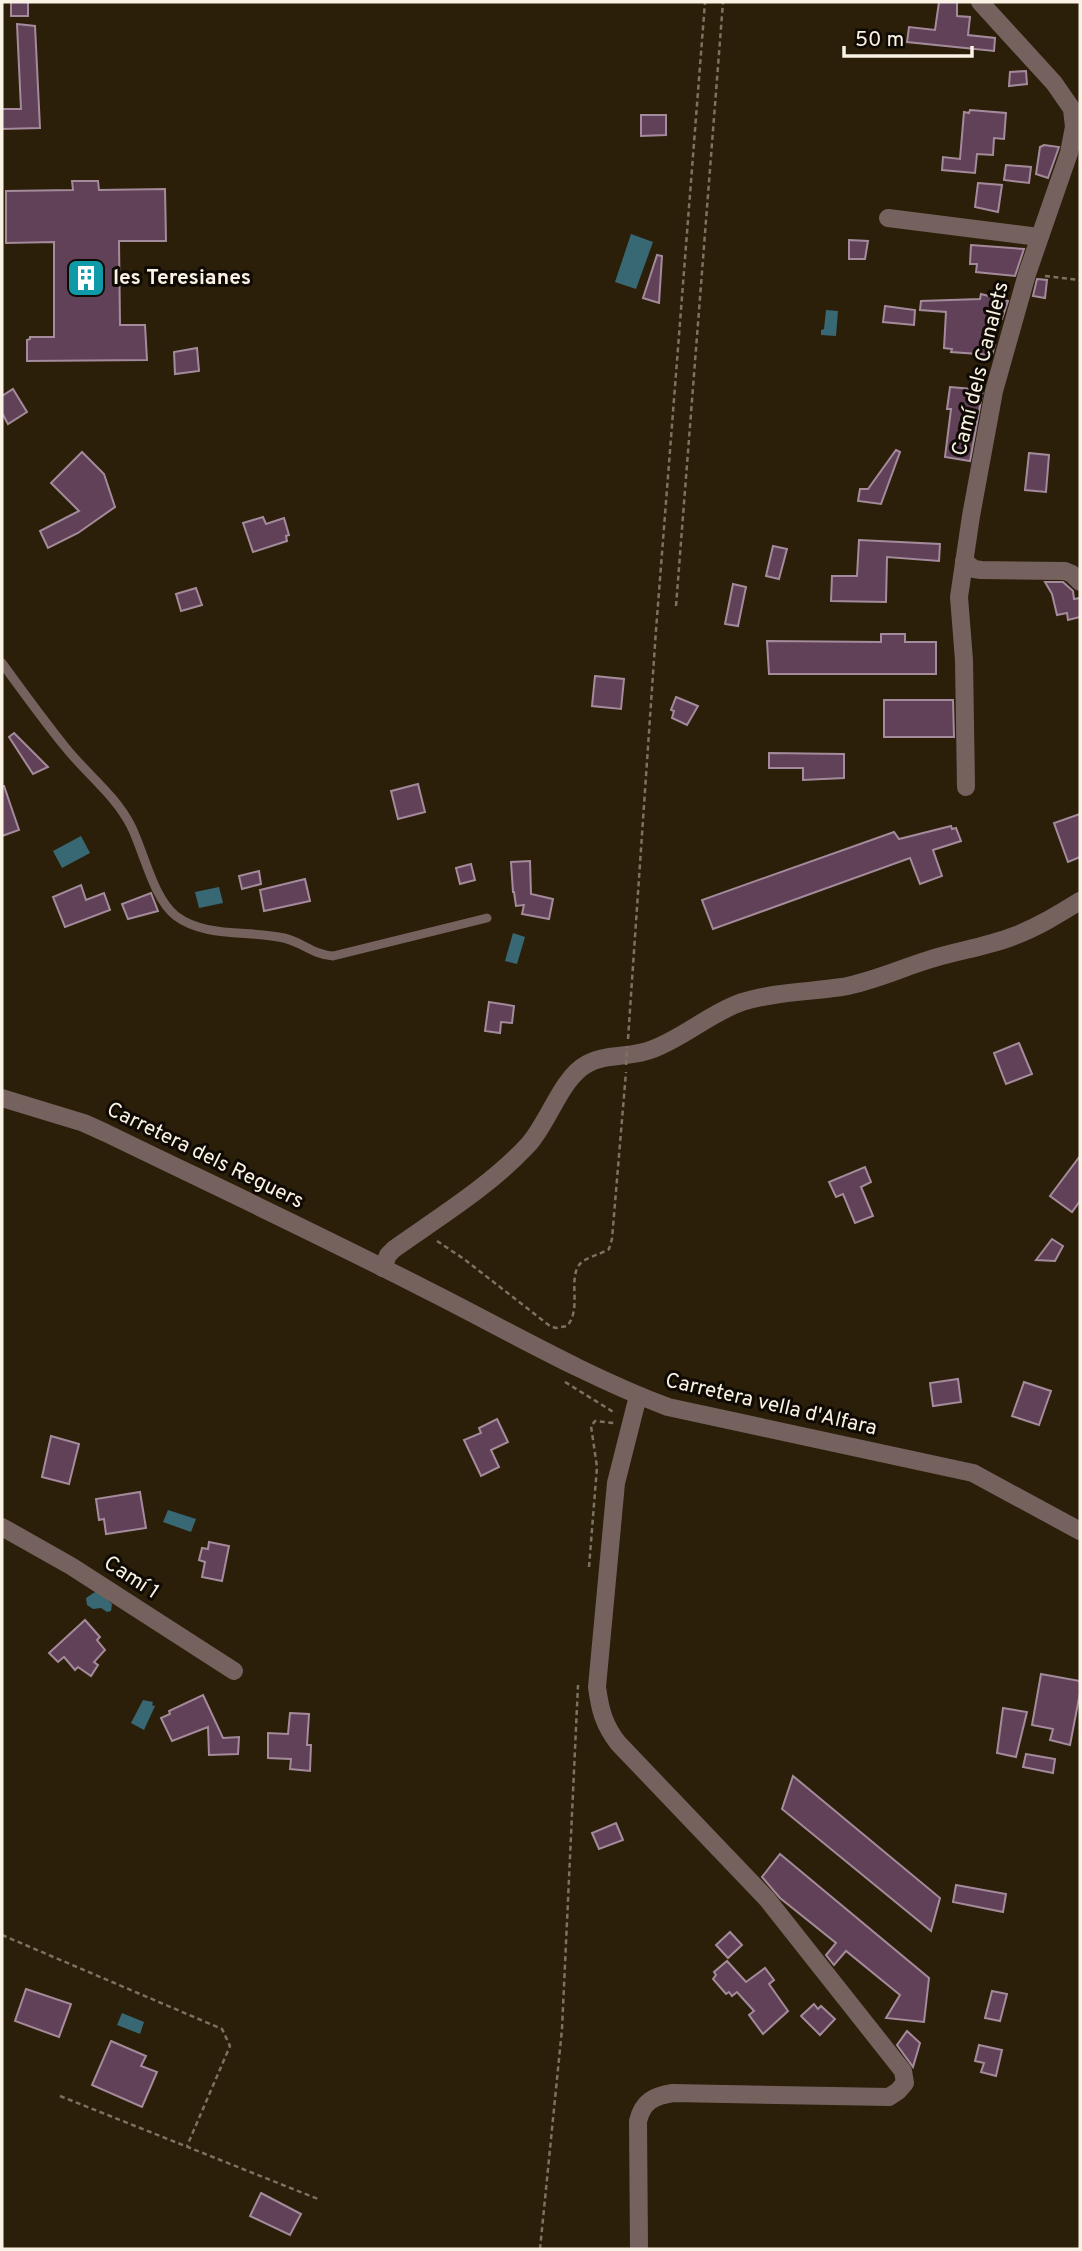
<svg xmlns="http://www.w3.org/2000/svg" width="1082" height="2251" viewBox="0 0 1082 2251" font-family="Overpass,sans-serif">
<rect width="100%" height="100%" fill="#2b1f0a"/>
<g fill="#396875">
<path d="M631,234L653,242L636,289L615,282Z"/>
<path d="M826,310L838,311L836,336L821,335V330L824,329Z"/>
<path d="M81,836L90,853L62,868L53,851Z"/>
<path d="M219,887L223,903L199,908L195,892Z"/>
<path d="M513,933L525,937L517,964L505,961Z"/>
<path d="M168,1510L196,1519L191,1532L163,1522Z"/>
<path d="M95,1592L102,1595L112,1604L111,1611L107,1612L101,1608L93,1609L87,1605L86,1598Z"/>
<path d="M143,1700L153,1702L152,1705L155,1706L144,1730L131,1723Z"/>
<path d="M122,2013L144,2022L140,2034L117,2025Z"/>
</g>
<g fill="#614157" stroke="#a48b9b" stroke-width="2">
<rect x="11" y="2" width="17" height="14"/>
<path d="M939,2H957V16L970,17L968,35L995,38L994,51L907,42L909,27L935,30Z"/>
<path d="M17,24L35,26L40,128L2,129V109H21Z"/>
<path d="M1026,71L1027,84L1009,86L1010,72Z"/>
<path d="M970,110L1006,113L1004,139L994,138L993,155L977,154L975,173L942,170L943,157L960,159L964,112L969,113Z"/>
<path d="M641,115H666V135L641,136Z"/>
<path d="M1044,145L1059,147L1048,178L1036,174L1040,147Z"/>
<path d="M1006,165L1031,167L1029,183L1004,180Z"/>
<path d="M72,181H98L99,190L165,189L166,241H119L120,325H145L147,360L27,361V340L30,339V337H54V242L6,243V191L73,190Z"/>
<path d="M978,183L1002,185L998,212L975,207Z"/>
<path d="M849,240L868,241L865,259H849Z"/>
<path d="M971,245L1024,249L1015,276L976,272L977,264H970Z"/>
<path d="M657,255L662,256L659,303L643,298Z"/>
<path d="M1037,279L1047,280L1045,298L1033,296Z"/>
<path d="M981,294L1008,301L1002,319L989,317L986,342L995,345L992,355L951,352L952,349L944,348L946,312L920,310L921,301L980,299Z"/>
<path d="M885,306L915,310L914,325L883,322Z"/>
<path d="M197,348L199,371L175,374L174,352Z"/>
<path d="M950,387L983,390L970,461L945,457L951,409H947Z"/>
<path d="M13,389L27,412L8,424L2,413V396Z"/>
<path d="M896,450L900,452L881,504L858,501L860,489H868Z"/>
<path d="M82,452L104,474L115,507L78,533L48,548L40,531L79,511L51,483Z"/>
<path d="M1029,453L1049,455L1046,492L1025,490Z"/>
<path d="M263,517L266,524L284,518L289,535L286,536L287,541L253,552L243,523Z"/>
<path d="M859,540L940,544L939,561L887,557L886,602L831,601L832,576H857Z"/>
<path d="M773,546L787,549L779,579L766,576Z"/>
<path d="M1045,582H1063L1073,591L1074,599L1080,598V617L1068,620L1067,613L1057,615L1052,594Z"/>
<path d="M733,584L746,587L738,626L725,624Z"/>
<path d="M196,588L202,605L181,611L176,594Z"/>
<path d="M881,634H905V642H936V674H769L767,641L881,642Z"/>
<path d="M595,676L624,679L621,709L592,706Z"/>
<path d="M676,697L698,706L687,725L672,718L674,711L671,710Z"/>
<path d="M884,700H953L954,737H884Z"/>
<path d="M14,733L48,767L33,774L9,737Z"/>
<path d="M769,753L844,754V778L803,780V768H769Z"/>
<path d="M418,784L425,812L398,819L391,791Z"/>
<path d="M2,786H4L19,830L2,836Z"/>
<path d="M1080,814V857L1068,862L1054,823Z"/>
<path d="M951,826L952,829L956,828L961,841L933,850L942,876L920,884L910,858L713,929L702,900L894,832L899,839Z"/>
<path d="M530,861L531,894L553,899L549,919L522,914L524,905L516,906L514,892H513L511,862Z"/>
<path d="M471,864L475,880L460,884L456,868Z"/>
<path d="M259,871L261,884L242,889L239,876Z"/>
<path d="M305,879L310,901L264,911L260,890Z"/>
<path d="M81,885L86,900L104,893L110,910L65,927L53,897Z"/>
<path d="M151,893L158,911L128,919L122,904Z"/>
<path d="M489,1002L514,1006L512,1023L501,1022L500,1033L485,1031Z"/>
<path d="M1019,1043L1032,1074L1006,1084L994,1053Z"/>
<path d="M1080,1156V1201L1072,1212L1050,1196Z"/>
<path d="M865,1167L871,1182L861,1187L873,1216L855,1223L843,1194L836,1197L829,1182Z"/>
<path d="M1052,1239L1063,1246L1055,1261L1036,1260Z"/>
<path d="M958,1379L961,1402L933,1406L930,1383Z"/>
<path d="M1024,1382L1051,1391L1039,1425L1012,1416Z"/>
<path d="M497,1419L508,1442L491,1450L499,1467L481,1476L464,1440L481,1433L479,1428Z"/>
<path d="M51,1436L79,1444L69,1484L42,1477Z"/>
<path d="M140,1492L146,1528L106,1534L104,1519L99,1520L96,1499Z"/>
<path d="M209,1542L229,1546L222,1581L202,1577L205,1562L199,1560L202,1548L208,1549Z"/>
<path d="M85,1620L100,1637L97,1640L105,1650L94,1662L98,1665L91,1676L78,1667L75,1670L64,1657L58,1662L49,1653Z"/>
<path d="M1041,1674L1080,1681V1693L1070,1745L1050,1740L1053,1729L1032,1725Z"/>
<path d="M203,1695L223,1738L239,1737L238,1754L209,1755L208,1727L172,1741L161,1718L170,1714L169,1711Z"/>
<path d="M1003,1708L1027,1712L1016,1757L997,1753Z"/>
<path d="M290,1713L309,1714L307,1745H311L310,1771L290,1769L291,1759L268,1758V1733L288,1734Z"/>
<path d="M1026,1754L1055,1759L1053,1773L1023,1767Z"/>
<path d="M793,1776L940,1898L931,1931L782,1809Z"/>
<path d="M616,1823L623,1840L599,1849L592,1833Z"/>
<path d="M780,1854L929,1978L924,2022L886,2018L900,1995L846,1951L834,1965L826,1955L836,1943L780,1898L762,1877Z"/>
<path d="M956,1885L1006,1894L1003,1912L953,1902Z"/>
<path d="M730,1932L742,1945L728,1958L716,1945Z"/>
<path d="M727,1961L746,1982L765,1968L774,1980L769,1984L788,2011L763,2034L749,2015L754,2011L737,1992L732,1996L729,1992L726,1994L713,1979L716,1975L714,1972Z"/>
<path d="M26,1989L71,2004L59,2037L15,2021Z"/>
<path d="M992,1991L1007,1994L1000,2021L985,2018Z"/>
<path d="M814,2004L818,2009L821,2006L835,2019L820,2035L801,2016Z"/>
<path d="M907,2031L920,2043L913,2067L897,2045Z"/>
<path d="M111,2041L146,2056L141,2066L157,2072L142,2107L92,2085Z"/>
<path d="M979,2045L1002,2050L996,2076L981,2072L984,2063L975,2061Z"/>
<path d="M261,2193L301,2214L290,2235L250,2216Z"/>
</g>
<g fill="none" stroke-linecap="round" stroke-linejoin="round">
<g stroke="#7c7260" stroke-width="2.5" stroke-dasharray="5 3.5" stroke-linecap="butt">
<path d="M1045,276L1080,280"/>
<path d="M676,606L723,2"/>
<path d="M628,1039L656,630L705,2"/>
<path d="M437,1241L464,1259L550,1326L556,1328L567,1326C582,1309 568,1281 579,1265C585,1257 600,1255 609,1249L612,1239L626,1072"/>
<path d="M565,1382L615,1413"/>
<path d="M589,1567L597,1467L591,1426L595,1421L614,1423"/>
<path d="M2,1935L222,2029L230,2046L187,2146"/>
<path d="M60,2096L318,2199"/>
<path d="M540,2249L562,2029L578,1685"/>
</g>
<path stroke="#75625f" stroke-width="9" d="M2,663C23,692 44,721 66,748C87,774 116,796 131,826C144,852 153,898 176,916C205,938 249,930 284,938C302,942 314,955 333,956L487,918"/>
<g stroke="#75625f" stroke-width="18">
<path d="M888,218L1039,237"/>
<path d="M964,561L974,569L981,570L1065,571L1072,574L1080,582"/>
<path d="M966,787L964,660L959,597L971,516L994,391L1027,274L1069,153L1074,127L1072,109L1054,83L980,2"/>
<path d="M2,1098L84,1123L106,1133C213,1185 320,1235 425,1289C505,1329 583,1375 668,1407L973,1473L1080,1531"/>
<path d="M383,1268L388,1255L394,1249C439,1217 490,1186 528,1145C549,1122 561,1078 587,1064C607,1053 632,1058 653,1049C685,1037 710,1013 742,1002C775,992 808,992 842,987C871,982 899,969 928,960C956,951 986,947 1014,936C1038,927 1059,914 1080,901"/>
<path d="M638,1396L616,1483L597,1687C600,1710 604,1725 618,1743L767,1899L903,2071L905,2083L898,2091L889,2097L673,2093C654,2096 643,2101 638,2121L639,2249"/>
<path d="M2,1527L71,1566L234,1671"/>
</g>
<path stroke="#7c7260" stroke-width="2.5" stroke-dasharray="5 3.5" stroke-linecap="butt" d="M626,1065L627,1046"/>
</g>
<defs>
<symbol id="building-square" viewBox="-11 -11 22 22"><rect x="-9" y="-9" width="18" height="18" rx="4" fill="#0f9aa8" stroke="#0f0a03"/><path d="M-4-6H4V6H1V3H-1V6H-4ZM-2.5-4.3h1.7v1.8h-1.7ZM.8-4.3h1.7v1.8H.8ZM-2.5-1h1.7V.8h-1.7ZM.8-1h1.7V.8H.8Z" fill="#fff"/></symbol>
</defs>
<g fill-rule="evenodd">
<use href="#building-square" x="64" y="256" width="44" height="44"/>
</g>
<g text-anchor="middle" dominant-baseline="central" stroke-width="6" stroke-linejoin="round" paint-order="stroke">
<g font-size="21" font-weight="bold" fill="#faf2e5" stroke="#0f0a03" text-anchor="start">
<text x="113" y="278">les Teresianes</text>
</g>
<g font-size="21" fill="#faf2e5" stroke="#0f0a03">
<text transform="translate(981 369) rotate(-76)">Camí dels Canalets</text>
<text transform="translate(205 1156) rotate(26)">Carretera dels Reguers</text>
<text transform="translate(771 1405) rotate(13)">Carretera vella d'Alfara</text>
<text transform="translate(131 1578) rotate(33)">Camí 1</text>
</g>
</g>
<rect width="1082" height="2251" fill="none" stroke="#faf2e5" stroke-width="7"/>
<path d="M844 46v10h128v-10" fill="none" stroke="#faf2e5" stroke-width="3.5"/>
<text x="855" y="46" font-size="21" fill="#faf2e5" stroke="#0f0a03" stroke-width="5" paint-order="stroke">50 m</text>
</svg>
